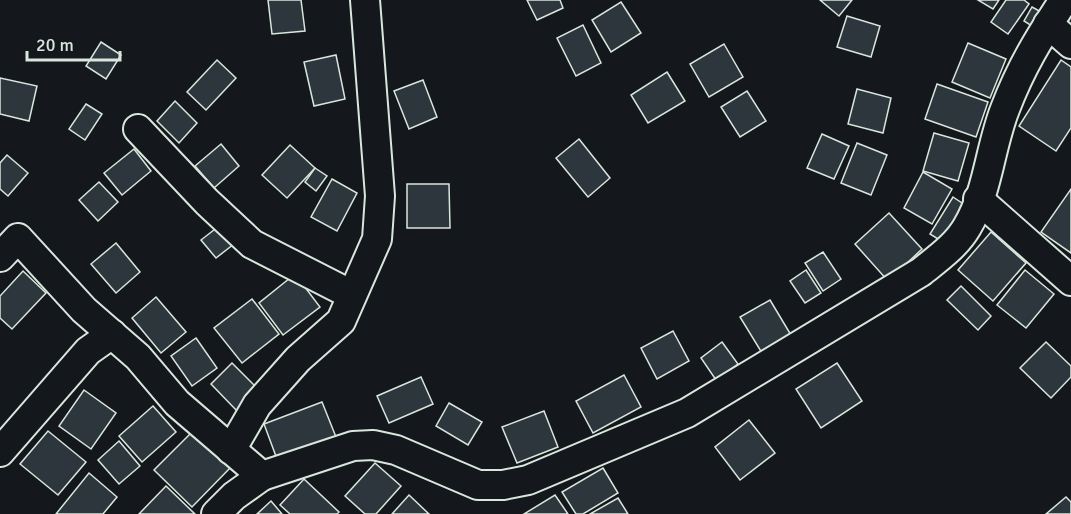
<svg xmlns="http://www.w3.org/2000/svg" width="1071" height="514" viewBox="0 0 1071 514" font-family="Signika,sans-serif">
<rect width="100%" height="100%" fill="#14181c"/>
<g fill="#2c363c" stroke="#d8e6dc" stroke-width="1.5">
<path d="M268,0H301L305,31L272,34Z"/>
<path d="M527,0H560L563,8L537,20Z"/>
<path d="M820,0H852L839,16Z"/>
<path d="M978,0H999L993,9Z"/>
<path d="M1006,0H1024L1029,4L1008,34L991,22Z"/>
<path d="M621,2L641,33L611,52L592,20Z"/>
<path d="M1032,7L1043,13L1035,28L1024,21Z"/>
<path d="M847,16L880,26L871,57L837,47Z"/>
<path d="M583,25L601,63L576,76L557,38Z"/>
<path d="M101,42L121,55L106,79L86,66Z"/>
<path d="M968,43L1006,59L990,98L952,82Z"/>
<path d="M724,44L743,77L709,97L690,64Z"/>
<path d="M336,55L345,99L314,106L304,62Z"/>
<path d="M217,60L236,78L206,110L187,92Z"/>
<path d="M1061,60L1071,67V128L1056,151L1019,126Z"/>
<path d="M667,72L685,101L648,123L631,95Z"/>
<path d="M0,78L37,86L29,121L0,114Z"/>
<path d="M423,80L437,117L409,129L394,91Z"/>
<path d="M937,84L988,102L976,137L925,119Z"/>
<path d="M857,89L891,98L883,133L848,124Z"/>
<path d="M747,91L766,121L740,137L721,107Z"/>
<path d="M175,101L197,123L179,143L157,121Z"/>
<path d="M86,104L102,114L85,140L69,129Z"/>
<path d="M934,133L969,143L958,181L923,171Z"/>
<path d="M822,134L849,146L834,179L807,168Z"/>
<path d="M579,139L610,178L588,197L556,158Z"/>
<path d="M857,143L887,155L871,195L841,183Z"/>
<path d="M221,144L239,166L214,188L195,166Z"/>
<path d="M290,145L315,168L287,198L262,175Z"/>
<path d="M134,149L151,171L122,195L104,173Z"/>
<path d="M7,155L28,173L8,196L0,189V163Z"/>
<path d="M315,168L327,176L316,191L305,182Z"/>
<path d="M923,172L952,189L932,224L904,208Z"/>
<path d="M332,179L357,193L337,231L311,217Z"/>
<path d="M99,182L118,202L98,221L79,200Z"/>
<path d="M407,184H449L450,228H407Z"/>
<path d="M1071,189V253L1041,232Z"/>
<path d="M953,197L968,207L946,244L930,234Z"/>
<path d="M889,213L922,249L888,281L855,244Z"/>
<path d="M219,226L234,244L216,258L201,240Z"/>
<path d="M991,232L1026,263L993,301L958,270Z"/>
<path d="M116,243L140,272L116,293L91,264Z"/>
<path d="M823,252L841,279L823,291L805,263Z"/>
<path d="M806,270L821,293L805,303L790,281Z"/>
<path d="M1025,270L1054,294L1026,328L997,305Z"/>
<path d="M23,271L46,293L12,329L0,318V296Z"/>
<path d="M295,274L320,307L283,335L259,303Z"/>
<path d="M961,286L991,316L978,330L947,300Z"/>
<path d="M156,297L186,332L161,353L132,318Z"/>
<path d="M252,299L279,334L242,363L214,328Z"/>
<path d="M770,300L791,335L762,353L740,317Z"/>
<path d="M673,331L689,361L657,379L641,348Z"/>
<path d="M196,338L217,368L192,386L171,356Z"/>
<path d="M722,342L738,364L716,380L701,358Z"/>
<path d="M1046,342L1071,366V377L1051,398L1020,368Z"/>
<path d="M232,363L259,390L237,411L211,384Z"/>
<path d="M837,363L862,401L821,428L796,389Z"/>
<path d="M624,375L641,407L593,433L576,401Z"/>
<path d="M421,377L433,404L389,423L377,396Z"/>
<path d="M84,390L116,413L91,449L59,426Z"/>
<path d="M322,402L336,437L277,459L264,424Z"/>
<path d="M449,403L482,422L468,445L436,426Z"/>
<path d="M153,406L176,432L142,462L119,436Z"/>
<path d="M544,411L558,447L517,463L502,427Z"/>
<path d="M749,420L775,453L740,480L715,447Z"/>
<path d="M48,431L86,462L58,495L20,464Z"/>
<path d="M193,431L230,468L192,507L154,470Z"/>
<path d="M119,441L140,466L119,484L98,460Z"/>
<path d="M375,463L401,486L376,514H365L345,496Z"/>
<path d="M603,468L618,493L583,514H576L562,492Z"/>
<path d="M89,473L117,497L103,514H56Z"/>
<path d="M304,479L339,512L337,514H290L280,505Z"/>
<path d="M166,486L195,514H139Z"/>
<path d="M409,495L429,514H392Z"/>
<path d="M555,495L568,514H524Z"/>
<path d="M1066,497L1071,502V514H1046Z"/>
<path d="M618,498L628,514H590Z"/>
<path d="M271,501L282,514H257Z"/>
</g>
<g fill="none" stroke-linecap="round" stroke-linejoin="round">
<defs>
<g id="street">
<path d="M1048,24L1071,44"/>
<path d="M138,129L207,202L252,244L352,295"/>
<path d="M978,199L1071,281"/>
<path d="M0,257L18,238L84,310L138,357L177,403L262,476"/>
<path d="M231,450L257,405L298,359L341,321L377,239L380,196L365,0"/>
<path d="M0,452L88,351L112,334"/>
<path d="M216,514L234,496L262,476L353,446L373,445L396,450L478,485H503L528,480L687,413L921,272C937,259 956,246 967,227C988,192 990,147 1005,109C1021,67 1039,38 1064,0"/>
</g>
</defs>
<use href="#street" stroke="#d8e6dc" stroke-width="32"/>
<use href="#street" stroke="#14181c" stroke-width="28"/>
</g>
<path d="M27 51v9h93v-9" fill="none" stroke="#d8e6dc" stroke-width="3"/>
<text x="36" y="51" font-size="18" fill="#d8e6dc" stroke="#14181c" stroke-width="4.5" paint-order="stroke">20 m</text>
</svg>
